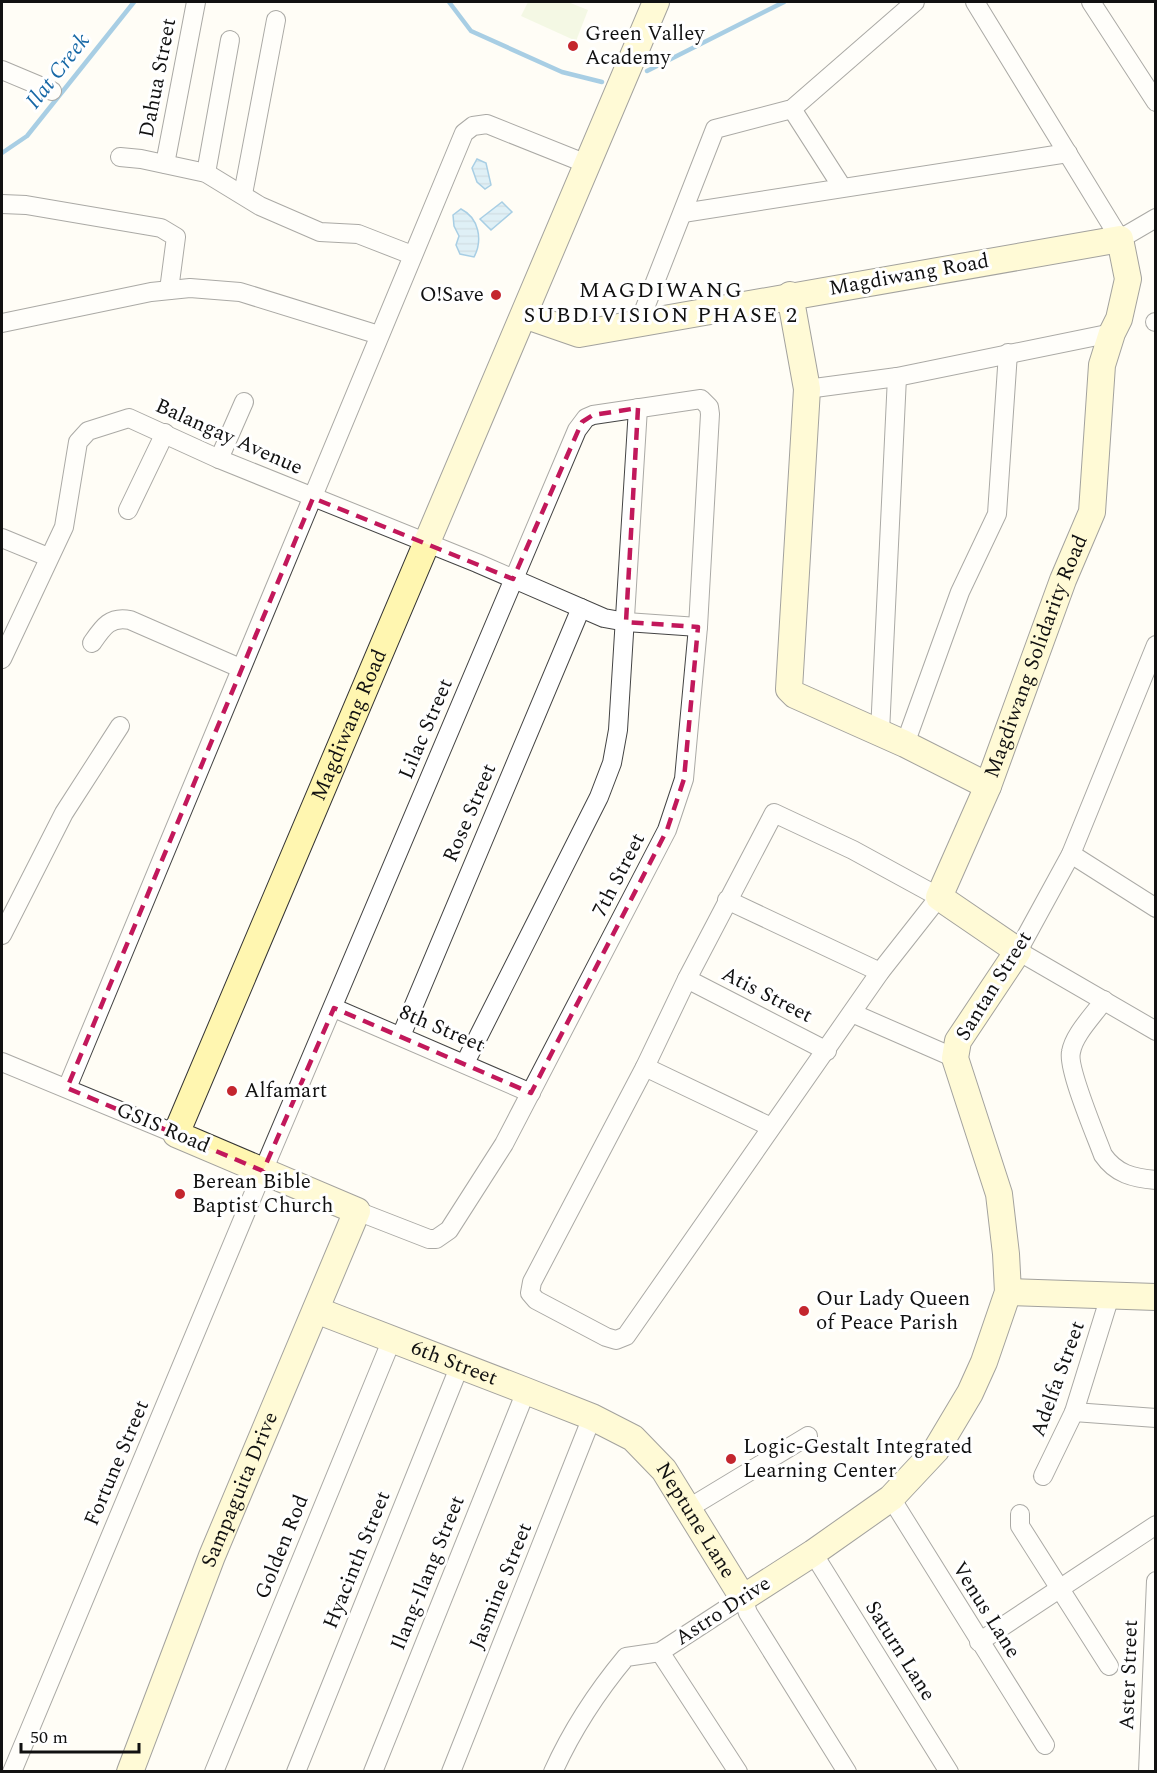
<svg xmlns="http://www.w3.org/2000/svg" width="1157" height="1773" viewBox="0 0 1157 1773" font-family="Spectral,serif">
<defs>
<pattern id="water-rules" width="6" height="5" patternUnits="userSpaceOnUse" patternTransform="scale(1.5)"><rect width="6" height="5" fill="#b9e0f7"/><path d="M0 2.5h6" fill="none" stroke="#9ebfd3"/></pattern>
</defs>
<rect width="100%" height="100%" fill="#fffdf5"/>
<path fill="#e6f2cf" d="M528,2H568L588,10L576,41L521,16Z"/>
<g fill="url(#water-rules)" stroke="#3f96cf" stroke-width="1.5">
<path d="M477,159L486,163L491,185L485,189L477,182L472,168Z"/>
<path d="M502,202L512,212L491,230L480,219Z"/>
<path d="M461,209C479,218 483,240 474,257L460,254L456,245L459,236L454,226L453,215Z"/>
</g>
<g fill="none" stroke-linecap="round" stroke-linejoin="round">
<g stroke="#3f96cf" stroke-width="4.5">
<path d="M449,2L471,31L562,72L602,82"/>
<path d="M647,71L784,2"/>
<path d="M2,153L27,136L134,2"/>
</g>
<defs>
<g id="street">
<path d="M975,2L1120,239L1156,218"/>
<path d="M1091,2L1156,102"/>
<path d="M2,70L52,91"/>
<path d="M792,109L842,187"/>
<path d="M120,157L141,159L206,173L260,206L320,232L358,234L412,255"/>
<path d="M165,164L196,2"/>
<path d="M206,173L230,40"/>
<path d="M243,194L276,20"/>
<path d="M2,204L26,205L161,228L176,237L169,290"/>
<path d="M683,213L1068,153"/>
<path d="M1155,322H1156"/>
<path d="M2,323L151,292L190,288L240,292L379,335"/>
<path d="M639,323L715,129L792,109L915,2"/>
<path d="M807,389L897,377L1112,333"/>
<path d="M219,459L244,402"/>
<path d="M128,510L165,433"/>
<path d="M2,538L48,557"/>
<path d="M92,643C103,627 110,616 130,620L240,668"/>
<path d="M1156,645L1071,854L1018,951L1156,1031"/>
<path d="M2,659L64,527L78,442L88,431L129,418L219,459L477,563L604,618L626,622L698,627"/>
<path d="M880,732L897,377"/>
<path d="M905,744L960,592L997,514L1008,353"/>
<path d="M774,813L853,850L939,897L880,972L626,1336L616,1340L606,1337L536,1300L530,1293L532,1282L645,1067L687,979Z"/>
<path d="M1071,854L1156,908"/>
<path d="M727,900L880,972"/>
<path d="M2,935L64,813L120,726"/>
<path d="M687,979L827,1051"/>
<path d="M1104,1000C1094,1015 1074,1034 1071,1052C1067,1068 1096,1136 1103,1155C1116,1174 1133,1178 1156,1180"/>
<path d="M334,1008L531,1093"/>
<path d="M852,1013L955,1058"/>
<path d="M401,1036L581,608"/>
<path d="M2,1062L176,1134"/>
<path d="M465,1063L599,797L612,763L618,730L638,408"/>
<path d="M645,1067L771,1127"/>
<path d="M67,1088L464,133L473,126L487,124L587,164"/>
<path d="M1074,1412L1156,1418"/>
<path d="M1043,1476L1074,1412L1110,1296"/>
<path d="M891,1498L1045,1745"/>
<path d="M689,1508L808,1436"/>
<path d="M1020,1514V1526L1109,1666"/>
<path d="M813,1553L949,1772"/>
<path d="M979,1642L1156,1525"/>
<path d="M660,1652L738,1772"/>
<path d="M12,1772L263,1171L577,430L586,418L593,415L701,399L709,407L710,414L698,627L684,779L667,830L504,1144L449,1230L436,1239H429L357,1211"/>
<path d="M214,1772L392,1339"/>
<path d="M296,1772L460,1365"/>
<path d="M373,1772L526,1391"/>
<path d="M451,1772L592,1417"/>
<path d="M553,1772C572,1730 596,1693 626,1657L660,1652L743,1598L748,1613L847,1772"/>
<path d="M1148,1772L1156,1581"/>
</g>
<g id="secondary">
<path d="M790,295L807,389L789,689L795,695L905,744L988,786"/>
<path d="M1008,1292L1156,1297"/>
<path id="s1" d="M316,1310L526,1391L592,1417L633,1438L664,1470L743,1598L813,1553L891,1498L936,1450L970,1393L984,1362L1008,1292L1006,1254L999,1194L955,1058L958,1041L1018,951L939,897L988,786L1063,580L1092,512L1102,365L1112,333L1119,319L1128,279L1120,239L579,334L524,315"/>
<path id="s2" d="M130,1772L212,1556L357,1211L176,1134L656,2"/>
</g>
</defs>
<use href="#street" stroke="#444" stroke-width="20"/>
<use href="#secondary" stroke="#333" stroke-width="28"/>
<use href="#street" stroke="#fff" stroke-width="18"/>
<use href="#secondary" stroke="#fff6b0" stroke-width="26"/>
</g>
<path d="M0 0H1157V1773H0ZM638,408L626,622L698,627L684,779L667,830L531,1093L334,1008L263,1171L67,1088L313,498L513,579L582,422L593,415Z" fill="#fffdf5" fill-opacity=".55" fill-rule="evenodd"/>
<path fill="none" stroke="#c2185b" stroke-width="4.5" stroke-dasharray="12 8" stroke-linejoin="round" d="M638,408L626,622L698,627L684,779L667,830L531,1093L334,1008L263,1171L67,1088L313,498L513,579L582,422L593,415Z"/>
<g fill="#c4262e" stroke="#fff" stroke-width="2">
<circle cx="573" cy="46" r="6"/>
<circle cx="496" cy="295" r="6"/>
<circle cx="232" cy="1091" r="6"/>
<circle cx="180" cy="1194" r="6"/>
<circle cx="804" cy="1311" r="6"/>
<circle cx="731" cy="1459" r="6"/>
</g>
<g text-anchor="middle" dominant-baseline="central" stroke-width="6" stroke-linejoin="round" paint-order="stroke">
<g font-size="21" fill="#111" stroke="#fff" text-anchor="start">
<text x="585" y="34">Green Valley<tspan x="585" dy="24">Academy</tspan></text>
<text x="484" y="295" text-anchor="end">O!Save</text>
<text x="244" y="1091">Alfamart</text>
<text x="192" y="1182">Berean Bible<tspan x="192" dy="24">Baptist Church</tspan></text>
<text x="816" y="1299">Our Lady Queen<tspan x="816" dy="24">of Peace Parish</tspan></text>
<text x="743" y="1447">Logic-Gestalt Integrated<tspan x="743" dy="24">Learning Center</tspan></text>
</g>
<g font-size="21" fill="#111" stroke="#fff">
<text transform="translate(158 78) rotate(-79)">Dahua Street</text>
<text transform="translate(909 275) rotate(-10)">Magdiwang Road</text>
<text transform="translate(229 437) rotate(24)">Balangay Avenue</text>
<text stroke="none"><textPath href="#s1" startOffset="1678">Magdiwang Solidarity Road</textPath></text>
<text stroke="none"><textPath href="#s2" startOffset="1246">Magdiwang Road</textPath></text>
<text transform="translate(426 729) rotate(-67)">Lilac Street</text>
<text transform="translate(470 813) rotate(-67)">Rose Street</text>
<text transform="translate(619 875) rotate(-63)">7th Street</text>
<text transform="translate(994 986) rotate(-58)">Santan Street</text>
<text transform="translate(767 995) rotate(27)">Atis Street</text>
<text transform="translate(442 1029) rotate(23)">8th Street</text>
<text transform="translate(163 1128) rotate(23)">GSIS Road</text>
<text stroke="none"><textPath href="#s1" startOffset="148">6th Street</textPath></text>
<text transform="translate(1058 1379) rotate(-70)">Adelfa Street</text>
<text transform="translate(117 1463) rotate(-67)">Fortune Street</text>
<text stroke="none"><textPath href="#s2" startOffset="303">Sampaguita Drive</textPath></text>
<text stroke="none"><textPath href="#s1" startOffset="446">Neptune Lane</textPath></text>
<text transform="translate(282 1547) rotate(-68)">Golden Rod</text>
<text transform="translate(357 1560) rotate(-68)">Hyacinth Street</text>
<text transform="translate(428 1573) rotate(-68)">Ilang-Ilang Street</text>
<text transform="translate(501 1586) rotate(-68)">Jasmine Street</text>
<text transform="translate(986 1610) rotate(58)">Venus Lane</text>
<text transform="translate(723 1611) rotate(-33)">Astro Drive</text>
<text transform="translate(900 1651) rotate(58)">Saturn Lane</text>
<text transform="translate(1129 1675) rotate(-88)">Aster Street</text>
</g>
<g font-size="22" font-style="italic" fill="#1768a6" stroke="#fff">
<text transform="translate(58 71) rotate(-52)">Ilat Creek</text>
</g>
<g font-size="22" letter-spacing="1.5" fill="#111" stroke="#fff">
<text x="661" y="290">MAGDIWANG<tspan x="661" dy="25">SUBDIVISION PHASE 2</tspan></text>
</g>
</g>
<rect width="1157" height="1773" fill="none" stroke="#111111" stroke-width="6"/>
<path d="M21 1743v9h118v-9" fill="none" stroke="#111111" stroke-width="3"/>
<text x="30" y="1743" font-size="18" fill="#111111" stroke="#ffffff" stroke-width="4.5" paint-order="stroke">50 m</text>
</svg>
